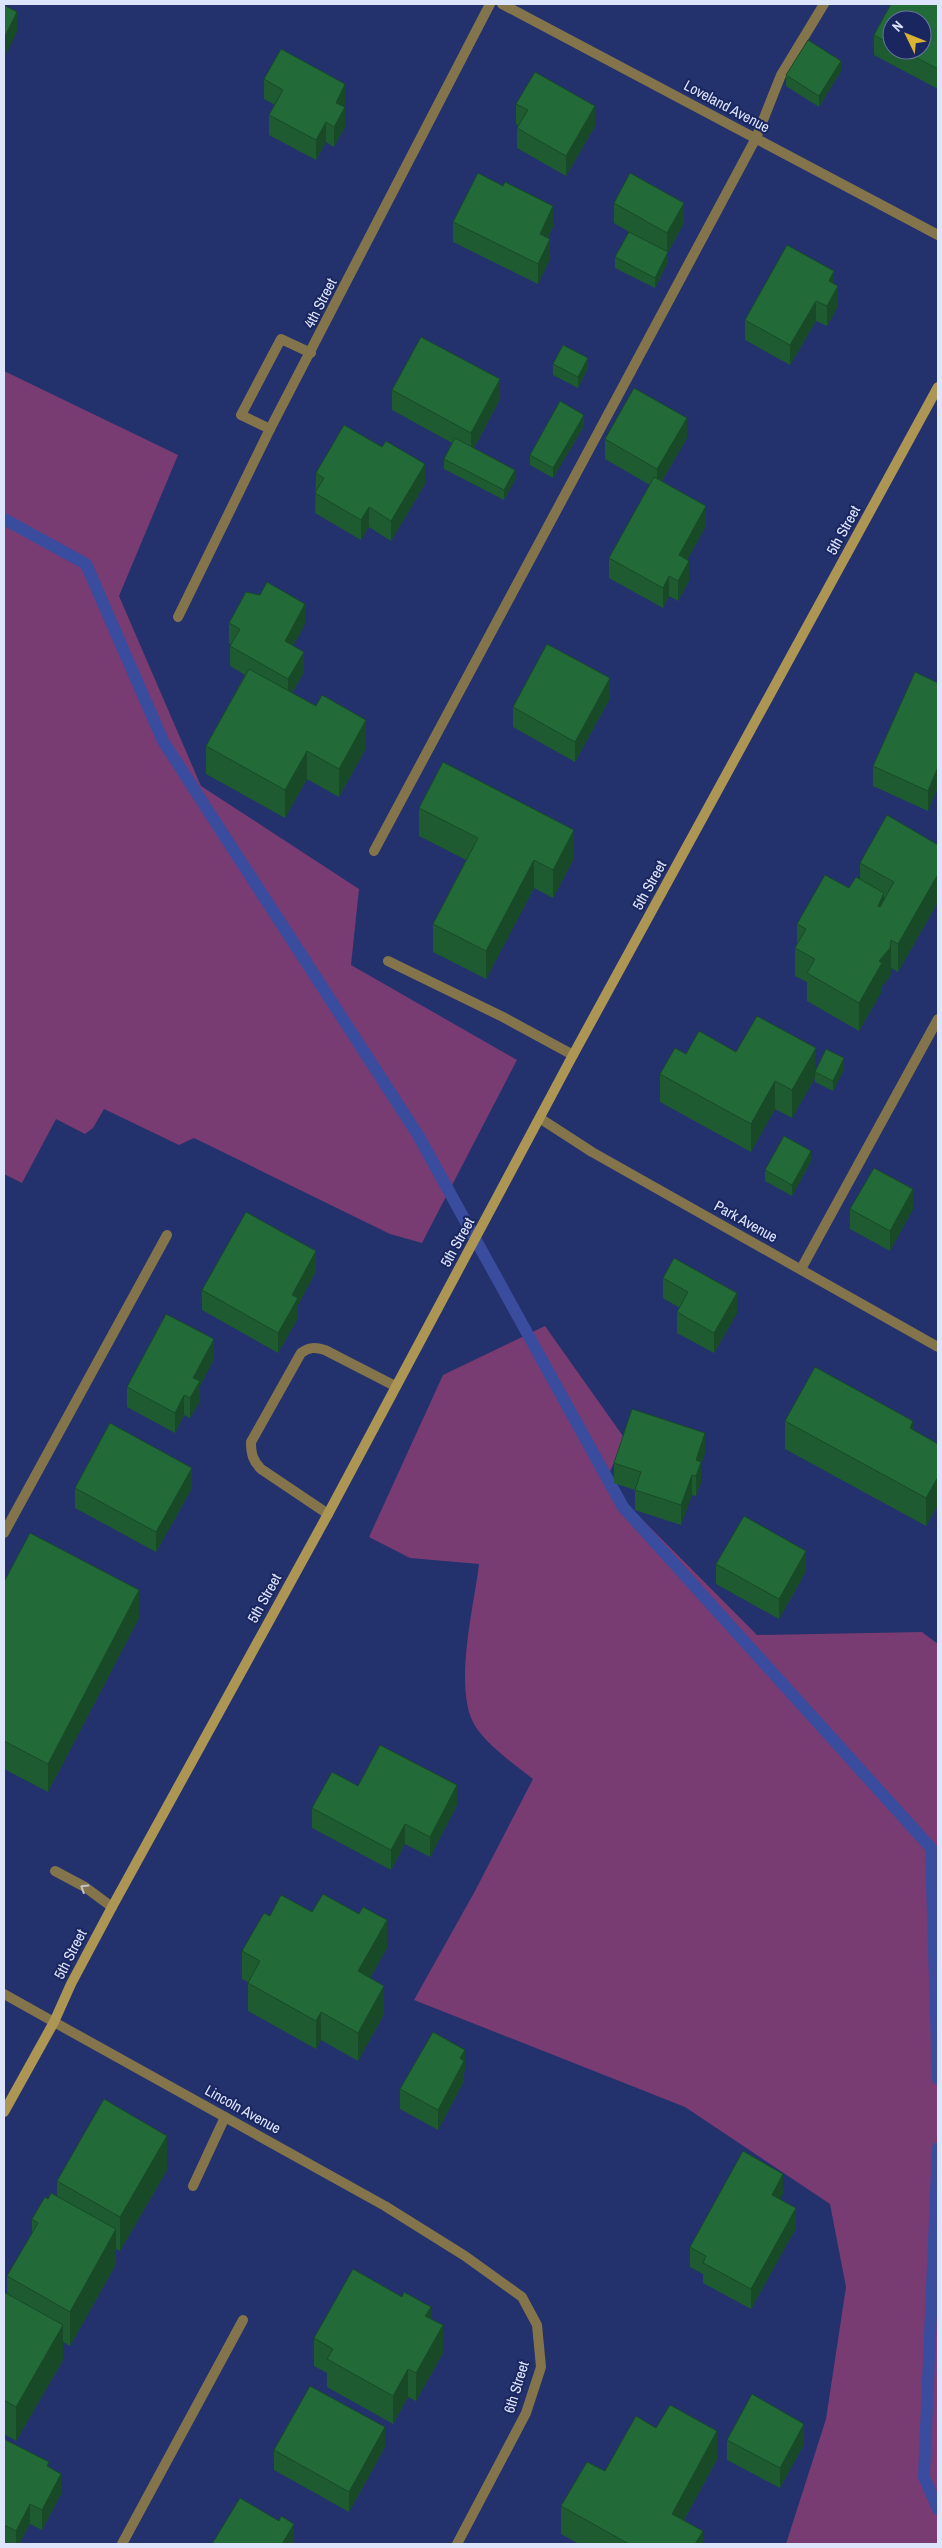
<svg xmlns="http://www.w3.org/2000/svg" width="942" height="2548" viewBox="0 0 942 2548" font-family="'Archivo Narrow',sans-serif">
<rect width="100%" height="100%" fill="#23316c"/>
<g fill="#783c73">
<path d="M4,371L178,455L119,596L201,786L359,889L351,965L517,1060L422,1243L390,1234L194,1138L179,1145L104,1109L93,1128L85,1134L56,1119L22,1183L4,1174Z"/>
<path d="M545,1326L625,1439L605,1482L757,1635L922,1632L938,1644V2544H786L826,2419L846,2287L830,2204L685,2107L414,2000L475,1891L533,1779C515,1765 481,1741 472,1720C455,1681 474,1606 479,1564L410,1558L369,1537L443,1375Z"/>
</g>
<g fill="none" stroke-linecap="round" stroke-linejoin="round">
<g stroke="#394c9e" stroke-width="12">
<path d="M4,519L86,564L163,741L418,1135L623,1507L931,1848L938,2079"/>
<path d="M938,2148L924,2477L938,2509"/>
</g>
<g stroke="#83744b" stroke-width="10">
<path d="M270,429L241,415L281,339L311,353"/>
<path d="M374,851L756,138L781,75L824,4"/>
<path d="M388,961L503,1017L573,1055"/>
<path d="M801,1269L938,1019"/>
<path d="M328,1514L261,1469C253,1461 251,1454 251,1442L301,1353C309,1347 315,1347 325,1350L395,1386"/>
<path d="M4,1533L167,1235"/>
<path d="M55,1871L85,1887L112,1907"/>
<path d="M193,2186L225,2117"/>
<path d="M122,2544L243,2320"/>
</g>
<g stroke="#83744b" stroke-width="10">
<path d="M502,4L938,235"/>
<path d="M178,617L270,429L490,4"/>
<path d="M541,1119L592,1152L938,1347"/>
<path d="M4,1994L54,2022"/>
</g>
<path stroke="#83744b" stroke-width="10" d="M54,2022L385,2206L465,2256L522,2297L537,2325L541,2367L526,2413L457,2544"/>
<path stroke="#ad9653" stroke-width="10" d="M4,2112L54,2022L71,1984L112,1907L328,1514L573,1055L938,387"/>
</g>
<g fill="#1e5b31" fill-rule="evenodd">
<path d="M891,4H938V89L874,55V35ZM892,20H922V50H892Z"/>
<path d="M841,71L819,107L786,86V75Z"/>
<path d="M264,79L345,104L344,107L345,127L334,147L326,142L316,160L269,135V115L275,105L264,99Z"/>
<path d="M516,104L595,126L566,176L517,148V128L519,126L516,124Z"/>
<path d="M614,203L684,223L668,252V262L655,288L615,268V257L629,232L614,223Z"/>
<path d="M453,222L553,226L548,238L550,259L538,284L453,242Z"/>
<path d="M834,284L838,306L827,326L816,321L790,365L745,340V320Z"/>
<path d="M553,364L588,368L578,388L553,375Z"/>
<path d="M392,390L500,399L474,448L515,480L504,500L444,469V459L452,443L392,410Z"/>
<path d="M584,426L553,478L530,465V455Z"/>
<path d="M687,438L662,481L706,526L687,560L689,581L678,601L669,596L663,608L609,578V558L650,485L605,459V439Z"/>
<path d="M316,473L425,484L391,541L369,527L361,540L315,513Z"/>
<path d="M229,623L305,624L293,646L304,672L292,693L366,748L339,797L307,779L285,818L206,774V746L245,675L230,666V646L231,644L229,643Z"/>
<path d="M938,683V787L928,811L873,786V766Z"/>
<path d="M610,698L575,762L513,727V707Z"/>
<path d="M419,808L574,858L553,898L534,888L486,979L433,952V924L466,860L419,836Z"/>
<path d="M938,845V902L898,972L891,968L890,977L882,986V991L859,1031L807,1001V982L795,976V948L797,945V924L849,888L860,879V863Z"/>
<path d="M736,1052L816,1071L844,1069L833,1091L815,1082V1078L792,1118L775,1109L751,1152L660,1102V1074L686,1054Z"/>
<path d="M811,1161L792,1196L765,1181V1170Z"/>
<path d="M850,1209H913L890,1251L850,1229Z"/>
<path d="M316,1271L298,1305V1318L278,1353L202,1310V1290Z"/>
<path d="M663,1278L737,1313L714,1353L677,1333V1312L680,1308L663,1298Z"/>
<path d="M214,1359L200,1386V1401L190,1418L184,1415L175,1433L127,1407V1387Z"/>
<path d="M785,1421L913,1430L938,1444V1505L926,1526L785,1449Z"/>
<path d="M705,1453L701,1465V1482L696,1496L692,1495L681,1525L635,1510V1490L614,1483V1463Z"/>
<path d="M75,1488H192L156,1552L75,1508Z"/>
<path d="M716,1564L806,1571L779,1619L716,1584Z"/>
<path d="M4,1582L139,1618L48,1792L4,1769Z"/>
<path d="M358,1786L457,1805L430,1857L405,1844L391,1870L312,1828V1808Z"/>
<path d="M312,1912L387,1948L370,1978L384,2014L358,2061L321,2040L316,2049L248,2011V1982L242,1979V1951L270,1916Z"/>
<path d="M465,2070L464,2072V2081L438,2130L400,2109V2089Z"/>
<path d="M167,2170L120,2251L116,2249V2264L70,2346L63,2342V2360L16,2441L4,2434V2292L7,2294V2276L32,2233V2219L48,2199L57,2197V2181Z"/>
<path d="M783,2194L780,2199L796,2228L751,2309L703,2283V2274L690,2267V2247Z"/>
<path d="M431,2319L443,2353L416,2401L408,2397L393,2424L327,2387V2373L314,2366V2338Z"/>
<path d="M656,2428L717,2459L684,2520L703,2544H579L561,2534V2506L605,2471Z"/>
<path d="M4,2439L49,2467L61,2494L42,2530L30,2524L19,2544H4Z"/>
<path d="M727,2440L804,2444L780,2488L727,2460Z"/>
<path d="M385,2447L349,2512L274,2470V2450Z"/>
</g>
<g fill="#184a28">
<path d="M17,12V32L4,58V38Z"/>
<path d="M841,61V71L819,107V96Z"/>
<path d="M345,84V104L336,123V103Z"/>
<path d="M595,106V126L566,176V156Z"/>
<path d="M345,107V127L334,147V127Z"/>
<path d="M326,122V142L316,160V140Z"/>
<path d="M684,203V223L667,253V233Z"/>
<path d="M553,206V226L540,254V234Z"/>
<path d="M550,239V259L538,284V264Z"/>
<path d="M668,252V262L655,288V278Z"/>
<path d="M834,271V291L829,281Z"/>
<path d="M838,286V306L827,326V306Z"/>
<path d="M816,301V321L790,365V345Z"/>
<path d="M588,358V368L578,388V377Z"/>
<path d="M500,379V399L471,453V433Z"/>
<path d="M584,415V426L553,478V468Z"/>
<path d="M687,418V438L657,489V469Z"/>
<path d="M425,464V484L391,541V521Z"/>
<path d="M515,470V480L504,500V490Z"/>
<path d="M706,506V526L679,575V555Z"/>
<path d="M369,507V527L361,540V520Z"/>
<path d="M689,561V581L678,601V581Z"/>
<path d="M669,576V596L663,608V588Z"/>
<path d="M305,604V624L285,661V641Z"/>
<path d="M304,652V672L288,699V679Z"/>
<path d="M610,678V698L575,762V742Z"/>
<path d="M366,720V748L339,797V769Z"/>
<path d="M307,751V779L285,818V790Z"/>
<path d="M938,767V787L928,811V791Z"/>
<path d="M574,830V858L553,898V870Z"/>
<path d="M534,860V888L486,979V951Z"/>
<path d="M938,874V902L898,972V944Z"/>
<path d="M884,893V921L878,906Z"/>
<path d="M891,940V968L890,977L882,986V991L859,1031V1003L879,961Z"/>
<path d="M816,1048L815,1078L792,1118V1090Z"/>
<path d="M844,1058V1069L833,1091V1081Z"/>
<path d="M775,1081V1109L751,1152V1124Z"/>
<path d="M811,1151V1161L792,1196V1185Z"/>
<path d="M913,1189V1209L890,1251V1231Z"/>
<path d="M316,1251V1271L298,1305V1318L278,1353V1333L292,1295Z"/>
<path d="M737,1293V1313L714,1353V1333Z"/>
<path d="M214,1339V1359L200,1386V1401L190,1418V1398L193,1378Z"/>
<path d="M184,1395V1415L175,1433V1413Z"/>
<path d="M913,1421V1449L910,1428Z"/>
<path d="M705,1433V1453L701,1465V1482L696,1496V1460Z"/>
<path d="M192,1468V1488L156,1552V1532Z"/>
<path d="M692,1475V1495L681,1525V1505Z"/>
<path d="M938,1477V1505L926,1526V1498Z"/>
<path d="M806,1551V1571L779,1619V1599Z"/>
<path d="M139,1590V1618L48,1792V1764Z"/>
<path d="M457,1785V1805L430,1857V1837Z"/>
<path d="M405,1824V1844L391,1870V1850Z"/>
<path d="M387,1920V1948L358,1999V1971Z"/>
<path d="M384,1986V2014L358,2061V2033Z"/>
<path d="M321,2012V2040L316,2049V2021Z"/>
<path d="M465,2050V2070L464,2072V2081L438,2130V2110L460,2058Z"/>
<path d="M167,2136V2170L120,2251V2217Z"/>
<path d="M783,2174V2194L772,2215V2195Z"/>
<path d="M796,2208V2228L751,2309V2289Z"/>
<path d="M116,2229V2264L70,2346V2312Z"/>
<path d="M431,2307V2335L425,2316Z"/>
<path d="M63,2325V2360L16,2441V2407Z"/>
<path d="M443,2325V2353L416,2401V2373Z"/>
<path d="M408,2369V2397L393,2424V2396Z"/>
<path d="M804,2424V2444L780,2488V2468Z"/>
<path d="M385,2427V2447L349,2512V2492Z"/>
<path d="M717,2431V2459L672,2542V2514Z"/>
<path d="M61,2474V2494L42,2530V2510Z"/>
<path d="M30,2504V2524L19,2544H16V2531Z"/>
<path d="M294,2524V2544H282Z"/>
<path d="M703,2531V2544H695Z"/>
</g>
<g fill="#236a39" stroke="#184a28">
<path d="M891,4H938V69L902,50H922V20H892V45L874,35Z"/>
<path d="M4,5L17,12L4,38Z"/>
<path d="M808,40L841,61L819,96L786,75Z"/>
<path d="M281,49L345,84L336,103L345,107L334,127L326,122L316,140L269,115L283,90L264,79Z"/>
<path d="M535,72L595,106L566,156L517,128L528,110L516,104Z"/>
<path d="M478,173L503,186L505,182L553,206L540,234L550,239L538,264L453,222Z"/>
<path d="M630,173L684,203L667,233L614,203Z"/>
<path d="M629,232L668,252L655,278L615,257Z"/>
<path d="M787,245L834,271L829,281L838,286L827,306L816,301L790,345L745,320Z"/>
<path d="M421,337L500,379L471,433L392,390Z"/>
<path d="M563,345L588,358L578,377L553,364Z"/>
<path d="M634,388L687,418L657,469L605,439Z"/>
<path d="M560,401L584,415L553,468L530,455Z"/>
<path d="M344,425L382,447L386,441L425,464L391,521L369,507L361,520L315,493L324,478L316,473Z"/>
<path d="M455,438L515,470L504,490L444,459Z"/>
<path d="M654,477L706,506L679,555L689,561L678,581L669,576L663,588L609,558Z"/>
<path d="M267,582L305,604L285,641L304,652L288,679L230,646L240,629L229,623L246,592L260,595Z"/>
<path d="M547,644L610,678L575,742L513,707Z"/>
<path d="M249,669L316,706L322,695L366,720L339,769L307,751L285,790L206,746Z"/>
<path d="M915,672L938,683V767L928,791L873,766Z"/>
<path d="M443,762L574,830L553,870L534,860L486,951L433,924L478,838L419,808Z"/>
<path d="M887,815L938,845V874L898,944L891,940L890,948L879,961L882,963L859,1003L807,973L815,959L795,948L806,929L797,924L825,875L849,888L856,877L884,893L878,906L880,907L894,882L860,863Z"/>
<path d="M757,1016L816,1048L792,1090L775,1081L751,1124L660,1074L675,1048L686,1054L699,1031L736,1052Z"/>
<path d="M826,1049L844,1058L833,1081L815,1072Z"/>
<path d="M784,1136L811,1151L792,1185L765,1170Z"/>
<path d="M874,1168L913,1189L890,1231L850,1209Z"/>
<path d="M246,1212L316,1251L292,1295L298,1298L278,1333L202,1290Z"/>
<path d="M674,1258L737,1293L714,1333L677,1312L688,1292L663,1278Z"/>
<path d="M166,1314L214,1339L193,1378L200,1381L190,1398L184,1395L175,1413L127,1387Z"/>
<path d="M815,1367L913,1421L910,1428L938,1444V1477L926,1498L785,1421Z"/>
<path d="M632,1409L705,1433L696,1460L701,1462L696,1476L692,1475L681,1505L635,1490L641,1472L614,1463Z"/>
<path d="M110,1423L192,1468L156,1532L75,1488Z"/>
<path d="M744,1516L806,1551L779,1599L716,1564Z"/>
<path d="M30,1533L139,1590L48,1764L4,1741V1582Z"/>
<path d="M380,1745L457,1785L430,1837L405,1824L391,1850L312,1808L332,1772L358,1786Z"/>
<path d="M323,1894L359,1914L363,1907L387,1920L358,1971L384,1986L358,2033L321,2012L316,2021L248,1983L260,1961L242,1951L264,1913L270,1916L281,1895L312,1912Z"/>
<path d="M433,2032L465,2050L460,2058L464,2061L438,2110L400,2089Z"/>
<path d="M104,2099L167,2136L120,2217L57,2181Z"/>
<path d="M743,2151L783,2174L772,2195L796,2208L751,2289L703,2263L706,2256L690,2247Z"/>
<path d="M51,2193L116,2229L70,2312L7,2276L38,2223L32,2219L45,2197L48,2199Z"/>
<path d="M353,2269L402,2297L404,2292L431,2307L425,2316L443,2325L416,2373L408,2369L393,2396L327,2359L333,2349L314,2338Z"/>
<path d="M4,2292L63,2325L16,2407L4,2400Z"/>
<path d="M310,2386L385,2427L349,2492L274,2450Z"/>
<path d="M752,2394L804,2424L780,2468L727,2440Z"/>
<path d="M670,2405L717,2431L672,2514L703,2531L695,2544H629L561,2506L587,2462L605,2471L636,2416L656,2428Z"/>
<path d="M4,2439L49,2462L47,2466L61,2474L42,2510L30,2504L16,2531L4,2525Z"/>
<path d="M240,2498L279,2521L281,2516L294,2524L282,2544H212Z"/>
</g>
<defs><path id="oneway-chevron" d="M-2-3.5L2.5 0L-2 3.5" fill="none" stroke-width="1.6" stroke-linecap="round" stroke-linejoin="round" transform="scale(1.25)"/></defs>
<use stroke="#c2c3c7" href="#oneway-chevron" transform="translate(84 1888) rotate(-148)"/>
<g text-anchor="middle" dominant-baseline="central" stroke-width="4" stroke-linejoin="round" paint-order="stroke">
<g font-size="15" fill="#dde5fc" stroke="#1a2660">
<text transform="translate(727 106) rotate(28)">Loveland Avenue</text>
<text transform="translate(320 303) rotate(-63)">4th Street</text>
<text transform="translate(843 530) rotate(-61)">5th Street</text>
<text transform="translate(649 885) rotate(-61)">5th Street</text>
<text transform="translate(746 1221) rotate(29)">Park Avenue</text>
<text transform="translate(457 1242) rotate(-61)">5th Street</text>
<text transform="translate(264 1598) rotate(-61)">5th Street</text>
<text transform="translate(70 1954) rotate(-63)">5th Street</text>
<text transform="translate(243 2109) rotate(29)">Lincoln Avenue</text>
<text transform="translate(516 2387) rotate(-73)">6th Street</text>
</g>
</g>
<rect width="942" height="2548" fill="none" stroke="#dde5fc" stroke-width="10"/>
<g transform="translate(907 35) rotate(313)"><circle r="24" fill="#1a2660" stroke="#68729e"/>
<path d="M0-4L9 19L0 12L-9 19Z" fill="#dbb333"/>
<text y="-8" font-size="14" font-weight="bold" text-anchor="middle" fill="#dde5fc">N</text>
</g>
</svg>
